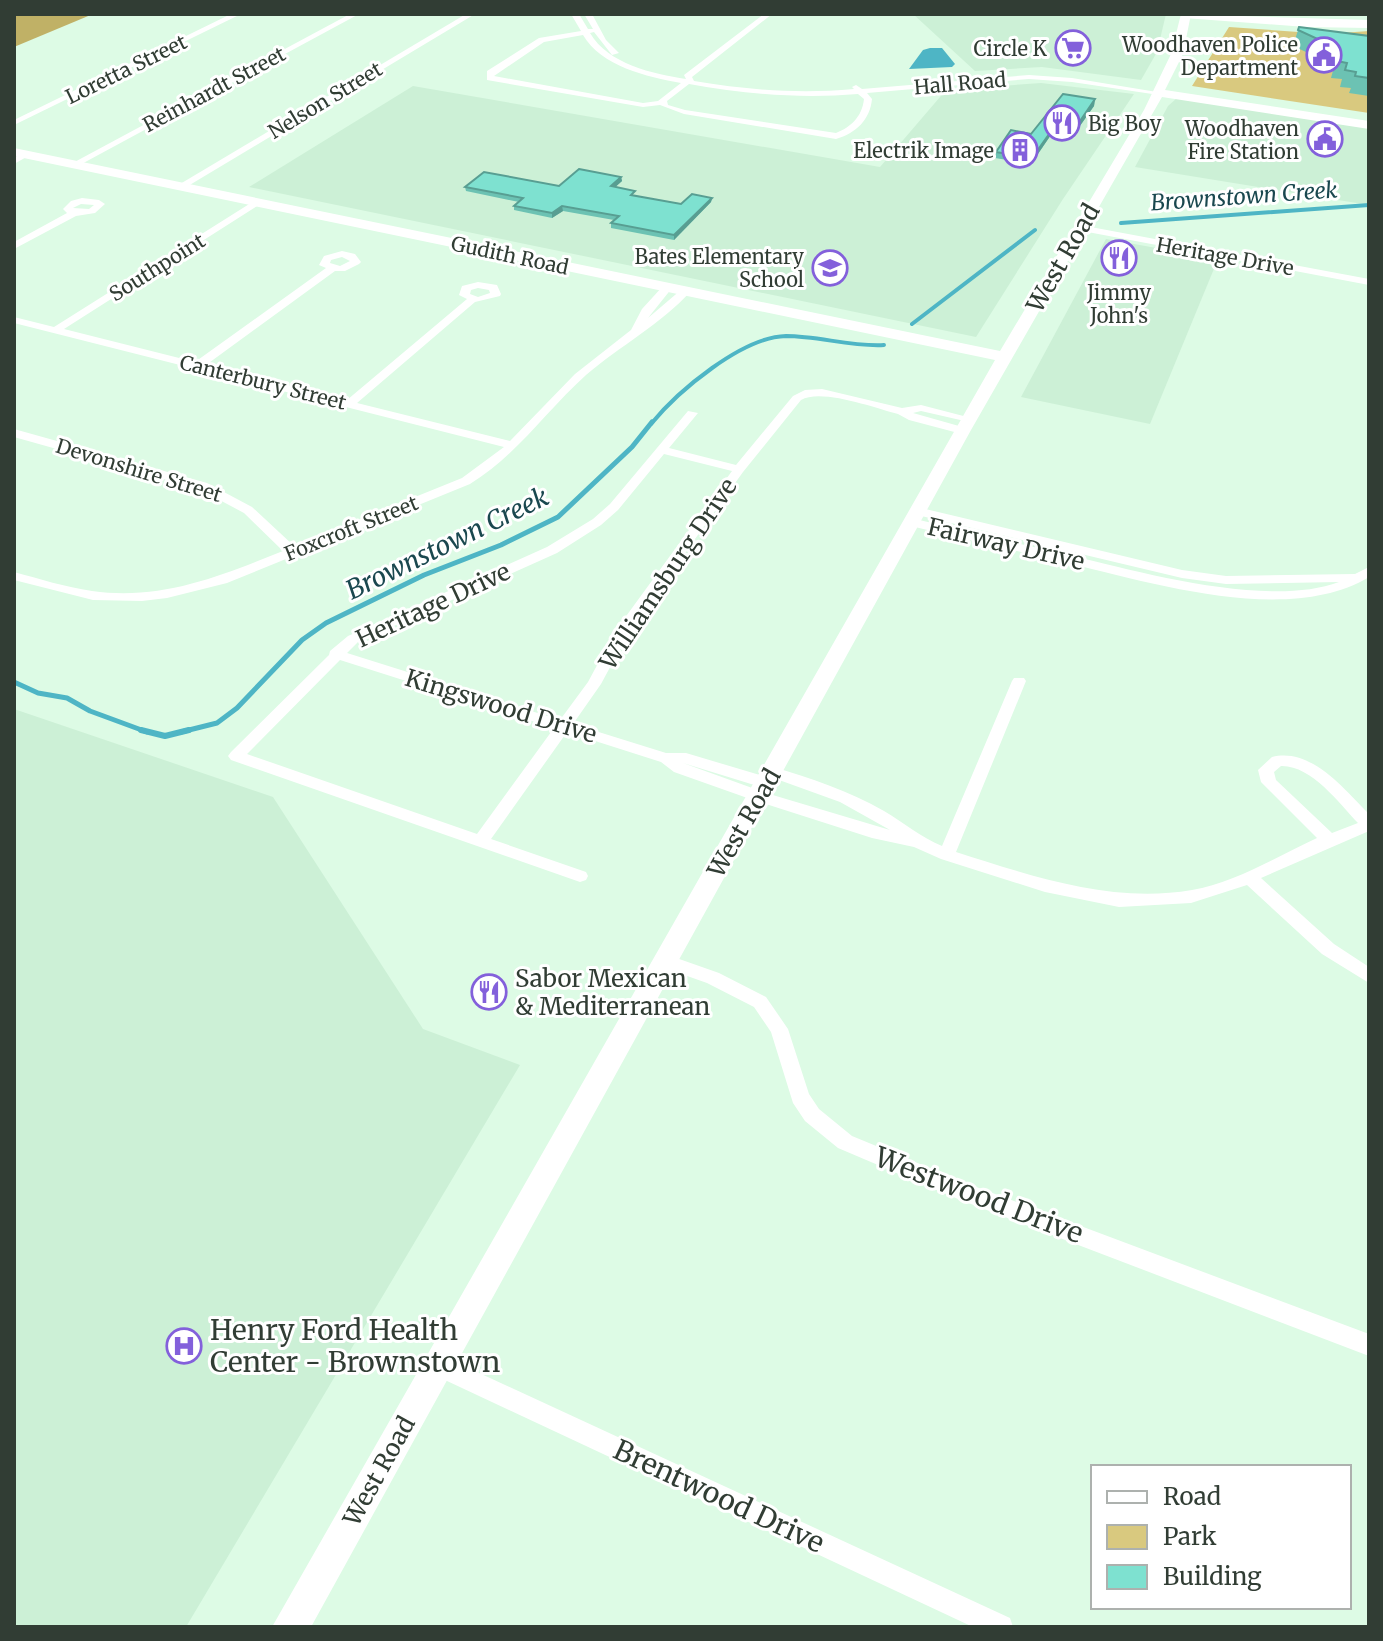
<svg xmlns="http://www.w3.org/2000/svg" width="1383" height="1641" viewBox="0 0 1383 1641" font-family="Merriweather,serif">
<rect width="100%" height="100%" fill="#ddfbe5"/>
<g fill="#ccf0d6">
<path d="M913,14H1166L1157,52L1141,80L1042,67L975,71Z"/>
<path d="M1041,83L1134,94L1063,199L976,337L249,187L413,86L880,167L946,90Z"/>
<path d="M1177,98L1369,127V205L1135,167L1168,106Z"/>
<path d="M1106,239L1218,259L1150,424L1021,397Z"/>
<path d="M14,709L273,797L423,1029L520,1065L186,1627H14Z"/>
</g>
<path fill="#d9c97f" d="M1229,27L1327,34L1369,31V113L1192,86Z"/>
<path fill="#c0b166" d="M14,14H93L14,47Z"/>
<path fill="#4eb5c5" d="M930,48H942L955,64L952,67L909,69L923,50Z"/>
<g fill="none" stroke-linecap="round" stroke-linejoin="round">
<g stroke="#4eb5c5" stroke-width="4">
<path d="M1121,223L1369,205"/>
<path d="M912,324L1035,230"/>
<path d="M651,424C678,391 742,337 786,336C819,336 851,347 884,345"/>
</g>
<g stroke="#4eb5c5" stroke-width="5">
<path d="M14,682L38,693L67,698L90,711L147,732"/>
<path d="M181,732L217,723L237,708L302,640L326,623L424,575L501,545L558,517L632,447L652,422"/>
</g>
<path stroke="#4eb5c5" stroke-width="6" d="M141,730L165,736L189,730"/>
<g fill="#fff" fill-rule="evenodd">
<path d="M231,14H241L14,125V120Z"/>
<path d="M350,14H359L76,167L69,165Z"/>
<path d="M466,14H475L183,189L175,187Z"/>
<path d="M571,14H579L588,29H593L584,14H592L606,40L619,53L612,55L594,32L590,33C608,64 653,74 686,79L684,75L764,14H772L692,77L694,81C748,90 799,94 854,89L852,87L856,85L862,89L1029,75L1072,78L1163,93L1159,95L1072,82L1029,79L867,93L872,99C870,120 856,133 836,139L684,114L660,105L643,107L487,80V71L539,38L581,31ZM583,35C601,66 647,77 681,83L658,101L643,103L494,76L544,42ZM689,84C746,94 800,99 858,94L864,99C862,117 851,127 836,133L685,110L668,105L667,101Z"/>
<path d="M23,153L30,155L14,164V158Z"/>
<path d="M82,198L99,200L105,204L95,213L76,216L14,249V242L67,213L63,209L71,201ZM81,204L94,205L89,209L73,208Z"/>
<path d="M254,201L262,203L64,329L195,362L326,268L319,265L324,256L342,251L355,254L361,262L359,264L345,271H335L206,365L347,400L467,299L459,295L462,286L478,282L497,285L501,294L500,296L475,302L357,403L510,441L575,374L631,330L642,309L663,286L672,288L648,318L682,289L691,291C661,324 620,346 586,375C546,411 517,455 470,484L227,583L167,598L142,601L93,600L14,580V572C40,579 65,587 92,591C161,601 221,576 283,551L244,513L199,489L14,437V429L207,483L252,507L294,546L462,478L504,447L14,323V317L54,327ZM342,257L350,261L340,266L330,263L331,260ZM478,288L489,290L490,293L478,297L470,294L471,290Z"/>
<path d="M1080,225L1369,279V285L1077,230V226Z"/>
<path d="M822,389L902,408L921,405L975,419L969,422L921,411L913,413L966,428V432L962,434L909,420L898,414C875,408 821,388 801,400L743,472L662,585L628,634L601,684L573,724L666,753H686L773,779L775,783L767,789L683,763L766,793L890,830L840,802L768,776L765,772L773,767C811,778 849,791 884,811C904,823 921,837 942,846L1012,681L1014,678H1024L1026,681L956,852C1032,876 1111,904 1192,890C1235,883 1278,856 1317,838L1261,782L1258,770L1272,757C1311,747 1344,789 1369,814V831L1261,878L1334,944L1369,967V983L1322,954L1247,885L1191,903L1119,907L1045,892L941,859L914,847L872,838L753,800L674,772L661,762L567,732L491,839L586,872L588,876L586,880L580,882L231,760L228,756L231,752L329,655L330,651L348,636L547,547L593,519L610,504L688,411L698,413L669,448L736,465L793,396L805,390ZM664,454L732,471L616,630L588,682L560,720L347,653L358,642L557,553L601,525L618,510ZM340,660L554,728L477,834L247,754ZM1281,766C1311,765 1339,803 1358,823L1332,833L1276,780L1274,772Z"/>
<path d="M917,507L1182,570L1226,576L1355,574L1369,567V577C1290,625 1156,584 1071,564C1018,551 964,539 911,526L905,522L911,518C965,531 1019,544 1073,556C1143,573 1270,608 1339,582L1226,584L1182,578L913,514V508Z"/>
<path d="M665,954L719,973L766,997L788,1029L809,1094L819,1109L852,1136L971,1185L1369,1334V1356L958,1199L838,1148L805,1121L793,1103L771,1032L754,1007L707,983L659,966L656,961L659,956Z"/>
<path d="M438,1354L1010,1618L1013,1627H973L430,1373L427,1365L430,1357Z"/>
</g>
<path fill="#fff" fill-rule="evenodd" d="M1181,14H1191L1183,54L1165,90L1369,121V129L1162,97L971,430L311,1627H272L995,360L14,156V148L1000,351L1144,110L1171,54Z"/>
<path fill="#fff" fill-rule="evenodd" d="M1177,14L1369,20V28L1306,27L1184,18Z"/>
</g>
<g fill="#6cc2b3">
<path d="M1299,27L1369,36V96L1349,93L1351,88L1340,87L1342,79L1331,78L1334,67H1329L1330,63L1293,46Z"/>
<path d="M1095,99L1094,106L1077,130L1055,129L1031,164L995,158L996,152Z"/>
<path d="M621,177L622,181L615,187L635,196L681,204L712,198L711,202L674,240L611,228V223L614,220L563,211L552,218L514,210V206L519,202L466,191L465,187L559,186Z"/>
</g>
<g fill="#589e92">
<path d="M1095,99L1094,106L1077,130L1078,124Z"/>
<path d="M1057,123L1055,129L1031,164L1032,158Z"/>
<path d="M621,177L622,181L611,191V186Z"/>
<path d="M712,198L711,202L674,240V235Z"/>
<path d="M562,206L563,211L552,218V213Z"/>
</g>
<g fill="#7ee1d0" stroke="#589e92" stroke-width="2">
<path d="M1299,27L1369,36V78L1355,76L1356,72L1345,70L1347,63L1337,61L1340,51L1334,50L1335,47L1298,30Z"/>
<path d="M1063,94L1095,99L1078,124L1057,123L1032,158L996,152L1011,130L1031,134Z"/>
<path d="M579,169L621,177L611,186L635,191L631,195L681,204L692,194L712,198L674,235L611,223L619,216L562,206L552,213L514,206L523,198L465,187L484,172L559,186Z"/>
</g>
<defs>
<symbol id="supermarket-ring" viewBox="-11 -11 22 22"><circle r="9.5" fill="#fff" stroke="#8360db" stroke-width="1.5"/><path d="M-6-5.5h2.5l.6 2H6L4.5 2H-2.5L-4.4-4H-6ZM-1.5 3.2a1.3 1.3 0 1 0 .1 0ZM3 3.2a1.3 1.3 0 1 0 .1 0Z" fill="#8360db"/></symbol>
<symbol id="civic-ring" viewBox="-11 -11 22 22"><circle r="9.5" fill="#fff" stroke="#8360db" stroke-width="1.5"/><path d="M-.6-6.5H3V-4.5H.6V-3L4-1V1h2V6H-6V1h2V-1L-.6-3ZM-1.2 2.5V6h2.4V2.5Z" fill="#8360db"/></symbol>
<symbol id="restaurant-ring" viewBox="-11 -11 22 22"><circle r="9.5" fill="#fff" stroke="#8360db" stroke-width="1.5"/><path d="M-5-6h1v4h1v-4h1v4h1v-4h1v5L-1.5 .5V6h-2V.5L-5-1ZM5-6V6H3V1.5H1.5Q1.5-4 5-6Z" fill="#8360db"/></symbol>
<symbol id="building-ring" viewBox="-11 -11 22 22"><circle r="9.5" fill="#fff" stroke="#8360db" stroke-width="1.5"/><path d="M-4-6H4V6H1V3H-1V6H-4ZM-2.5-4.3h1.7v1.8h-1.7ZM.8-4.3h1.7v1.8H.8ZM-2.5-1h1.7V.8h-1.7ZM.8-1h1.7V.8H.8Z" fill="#8360db"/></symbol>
<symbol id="school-ring" viewBox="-11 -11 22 22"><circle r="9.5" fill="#fff" stroke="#8360db" stroke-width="1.5"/><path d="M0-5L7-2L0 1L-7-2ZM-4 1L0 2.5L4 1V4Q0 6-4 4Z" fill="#8360db"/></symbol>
<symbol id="hospital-ring" viewBox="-11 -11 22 22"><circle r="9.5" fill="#fff" stroke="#8360db" stroke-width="1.5"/><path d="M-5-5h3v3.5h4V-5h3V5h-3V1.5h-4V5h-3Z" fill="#8360db"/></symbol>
</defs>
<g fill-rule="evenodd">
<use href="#supermarket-ring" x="1053" y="28" width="40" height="40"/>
<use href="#civic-ring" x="1304" y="35" width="40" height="40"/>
<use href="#restaurant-ring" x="1042" y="103" width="40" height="40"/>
<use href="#civic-ring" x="1305" y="119" width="40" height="40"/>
<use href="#building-ring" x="1000" y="130" width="40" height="40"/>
<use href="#restaurant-ring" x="1099" y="238" width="40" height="40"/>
<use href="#school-ring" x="810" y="248" width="40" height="40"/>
<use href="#restaurant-ring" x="469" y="972" width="40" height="40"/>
<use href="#hospital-ring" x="164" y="1326" width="40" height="40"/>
</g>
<g text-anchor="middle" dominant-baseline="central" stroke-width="6" stroke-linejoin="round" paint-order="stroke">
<g font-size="20" fill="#313d34" stroke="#fff" text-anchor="end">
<text x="1298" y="44">Woodhaven Police<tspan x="1298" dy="23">Department</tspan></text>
<text x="1047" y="48">Circle K</text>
<text x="1088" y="123" text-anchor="start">Big Boy</text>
<text x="1299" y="128">Woodhaven<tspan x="1299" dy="23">Fire Station</tspan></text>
<text x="994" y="150">Electrik Image</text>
<text x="804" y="256">Bates Elementary<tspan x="804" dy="23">School</tspan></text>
<text x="1119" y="292" text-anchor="middle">Jimmy<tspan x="1119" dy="23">John's</tspan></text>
</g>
<g font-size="20" fill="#313d34" stroke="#fff">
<text transform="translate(126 69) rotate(-26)">Loretta Street</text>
<text transform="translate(960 83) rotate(-5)">Hall Road</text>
<text transform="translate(214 89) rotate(-28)">Reinhardt Street</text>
<text transform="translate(325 100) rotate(-31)">Nelson Street</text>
<text transform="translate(510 255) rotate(12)">Gudith Road</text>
<text transform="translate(1225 256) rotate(10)">Heritage Drive</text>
<text transform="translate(157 267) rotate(-32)">Southpoint</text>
<text transform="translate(263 382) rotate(14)">Canterbury Street</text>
<text transform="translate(139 470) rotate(17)">Devonshire Street</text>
<text transform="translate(351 528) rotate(-22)">Foxcroft Street</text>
</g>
<g font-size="22" font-style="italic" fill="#1a484f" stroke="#fff">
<text transform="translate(1244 196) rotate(-4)">Brownstown Creek</text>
</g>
<g font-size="24" fill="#313d34" stroke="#fff">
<text transform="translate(1063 258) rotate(-60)">West Road</text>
<text transform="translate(1006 544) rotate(13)">Fairway Drive</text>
<text transform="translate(668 574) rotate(-56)">Williamsburg Drive</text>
<text transform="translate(433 605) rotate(-25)">Heritage Drive</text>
<text transform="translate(501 706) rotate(17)">Kingswood Drive</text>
<text transform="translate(744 823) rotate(-60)">West Road</text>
<text transform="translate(379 1471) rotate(-61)">West Road</text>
</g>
<g font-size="24" fill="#313d34" stroke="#fff" text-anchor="start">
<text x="515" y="978">Sabor Mexican<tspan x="515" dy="28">&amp; Mediterranean</tspan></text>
</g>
<g font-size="26" font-style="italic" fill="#1a484f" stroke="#fff">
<text transform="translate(447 543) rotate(-26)">Brownstown Creek</text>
</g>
<g font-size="28" fill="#313d34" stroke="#fff">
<text transform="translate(979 1195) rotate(21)">Westwood Drive</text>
<text transform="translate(719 1496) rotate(25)">Brentwood Drive</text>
</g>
<g font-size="28" fill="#313d34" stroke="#fff" text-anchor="start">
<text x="210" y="1330">Henry Ford Health<tspan x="210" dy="32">Center - Brownstown</tspan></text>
</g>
</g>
<rect width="1383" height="1641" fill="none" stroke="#313d34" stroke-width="32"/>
<rect x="1091" y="1465" width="260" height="144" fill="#ffffff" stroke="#adb1ae" stroke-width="2"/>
<rect x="1107" y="1491" width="40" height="12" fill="#ffffff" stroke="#adb1ae" stroke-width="2"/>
<text x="1163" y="1505" font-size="24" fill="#313d34">Road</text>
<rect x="1107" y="1525" width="40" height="24" fill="#d9c97f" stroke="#adb1ae" stroke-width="2"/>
<text x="1163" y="1545" font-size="24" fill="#313d34">Park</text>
<rect x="1107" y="1565" width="40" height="24" fill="#7ee1d0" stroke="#adb1ae" stroke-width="2"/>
<text x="1163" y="1585" font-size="24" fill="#313d34">Building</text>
</svg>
